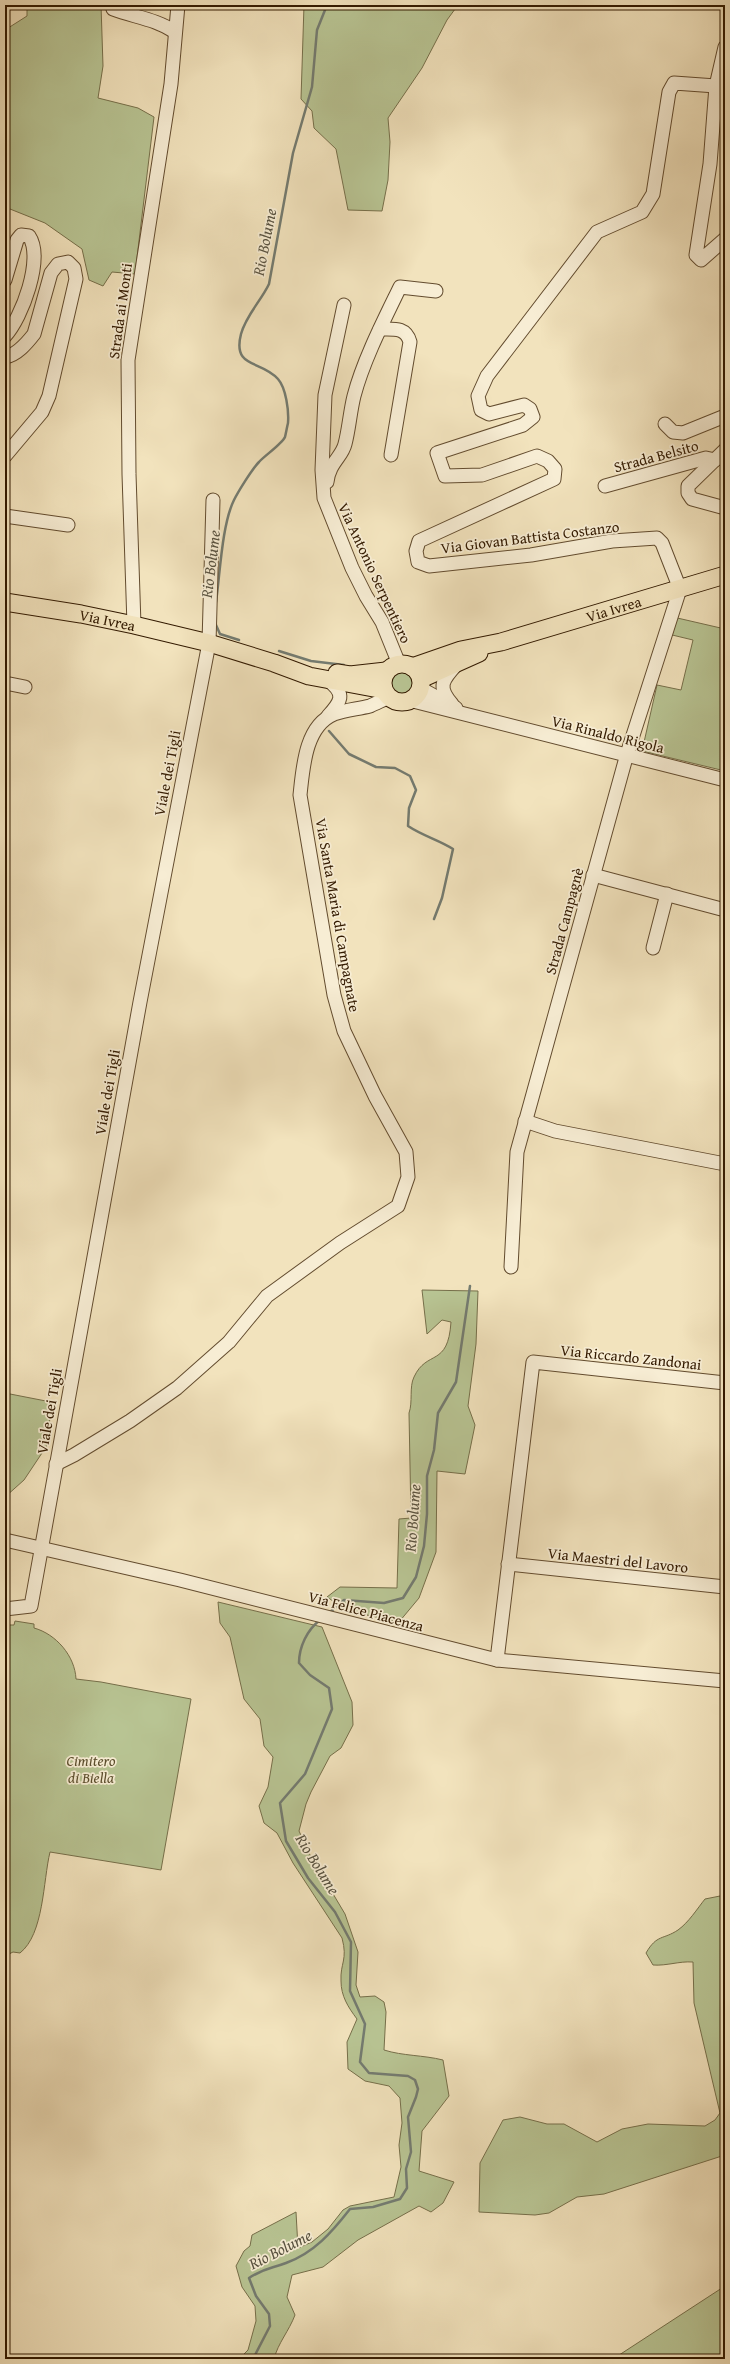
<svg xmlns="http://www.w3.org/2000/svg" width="730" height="2364" viewBox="0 0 730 2364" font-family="'Gentium Book Plus',serif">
<rect width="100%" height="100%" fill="#f2e3bd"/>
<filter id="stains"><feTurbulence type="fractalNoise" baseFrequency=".005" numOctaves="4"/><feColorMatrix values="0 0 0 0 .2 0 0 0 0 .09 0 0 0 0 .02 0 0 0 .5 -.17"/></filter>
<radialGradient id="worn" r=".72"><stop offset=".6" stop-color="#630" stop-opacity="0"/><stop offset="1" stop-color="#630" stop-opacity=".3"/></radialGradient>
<g fill="#b8c493" stroke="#766f4a">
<path d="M27,5H101L103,66L98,98L138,108L154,117L135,274L112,272L103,286L89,280L82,249L45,223L5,207V30L27,16Z"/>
<path d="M304,5H458L447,20L422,68L388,118L390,142L388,180L382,211L348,210L336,149L314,128L312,111L301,99Z"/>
<path d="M673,617L725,629V771L642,751L657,685L681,690L693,640L668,634Z"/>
<circle cx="402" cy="682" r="14"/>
<path d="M422,1290L478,1291L476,1344L468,1406L475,1425L465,1474L437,1471L436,1552L419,1598L399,1622L348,1611L327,1597L340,1587L397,1588L399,1519L411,1518L409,1413C413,1402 409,1387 414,1377C427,1349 448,1368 451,1322L442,1320L427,1334Z"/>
<path d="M5,1393L51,1402L48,1444L24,1480L5,1497Z"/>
<path d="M218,1602L322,1627L352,1702L353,1725L341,1748L330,1756L311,1792L306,1804L299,1831L310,1855L345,1914L358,1952L356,1985L360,1997L375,1996L384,2002L386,2012L384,2050C403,2056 423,2055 443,2060L449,2096L422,2131L419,2171L454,2182L443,2203L431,2212L419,2206L358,2240L323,2267L292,2275L287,2297L295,2315C289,2331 278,2343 274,2359H239L248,2350L256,2321L255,2306L242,2287L236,2266L244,2251L250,2246L252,2235L296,2212L298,2248L312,2242L328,2229L343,2210L350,2206L394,2197L401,2167L399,2145L402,2123L400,2098L389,2086L365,2081L348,2069L347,2042L357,2019C348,2007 341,1996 341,1981C340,1963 348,1960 342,1938L293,1863L277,1833L264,1823L259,1806L268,1787L273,1757L264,1746L260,1719L244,1699L230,1637L220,1623Z"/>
<path d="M15,1621L34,1624V1628C56,1634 75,1656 76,1679L101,1682L191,1699L161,1870L50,1852C43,1881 44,1934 20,1953L13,1952L7,1955L5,1962V1625H14Z"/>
<path d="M725,1895V2155L604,2194L577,2197L549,2213L535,2215L479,2212L480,2163L503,2120L520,2117L547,2124H564L597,2142L622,2129L648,2124L705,2126L715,2120L720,2113L694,2003L693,1962C679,1961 667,1966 653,1965L646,1953C657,1934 663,1940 678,1930C689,1922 697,1909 705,1899Z"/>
<path d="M725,2286V2359H613Z"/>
</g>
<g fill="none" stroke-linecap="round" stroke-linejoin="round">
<g stroke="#747b70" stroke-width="2.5">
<path d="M216,602C220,574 222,524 234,500C238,492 252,469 259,462C264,456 282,444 285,437C286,433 287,427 288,423C289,411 286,388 278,379C262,360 232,369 241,334C246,315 261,301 269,284L293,153L312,87L317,30L327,5"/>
<path d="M216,625L220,634L239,640"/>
<path d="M279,651L311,661L344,665"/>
<path d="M329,731L349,754L376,767L395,768L410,776L416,790L409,808L408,826C423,836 439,840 453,849L442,898L434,919"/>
<path d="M329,1613L344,1600L384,1603L403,1598L416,1577L424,1546L427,1514V1476L434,1450L438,1413L456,1382L470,1286"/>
<path d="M253,2359L270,2326L269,2314L256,2296L249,2278C264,2268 270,2269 286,2263C314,2253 332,2232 350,2209L373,2207L400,2199L407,2188L406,2169L411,2152L408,2117L416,2097L418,2089L415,2080L408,2076L369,2073L360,2062L365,2024L350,1991L351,1942L335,1912L308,1878L286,1841L280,1803L305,1774L332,1709L329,1688L310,1675L299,1663C299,1647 307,1630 320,1620"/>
</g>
<defs>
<g id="minor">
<path d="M114,5L113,9C134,17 156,19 175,32"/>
<path d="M725,47L716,86L710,164L696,255L701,260L725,239"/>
<path d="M5,280L17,240L21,235L29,236C44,258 22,318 5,336"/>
<path d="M344,305L325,395L322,470L324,498L352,568L366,596L382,622L399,664"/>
<path d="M380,329C394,329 406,327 410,342L391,455"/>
<path d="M5,357C17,355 27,343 34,334L51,273L58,264L68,262L74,268L76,279L49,396L42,412L5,456"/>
<path d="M665,424L673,432L683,433L725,416"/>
<path d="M725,450L688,486V493L692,499L725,508"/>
<path d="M327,482C329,463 342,457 345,444C349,429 350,412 354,396C363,361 384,320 400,287L436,291"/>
<path d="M605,486L706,458L715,460"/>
<path d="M5,516L68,525"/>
<path d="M134,625L129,474L128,360L171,84L178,5"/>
<path d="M5,683L25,687"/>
<path d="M420,688L456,708"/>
<path d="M409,700L725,780"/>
<path d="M452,704C437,687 442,680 457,664"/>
<path d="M328,716C341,702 346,694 329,681"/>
<path d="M593,875L725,910"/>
<path d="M653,948L667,894"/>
<path d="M525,1121L555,1131L725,1164"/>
<path d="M511,1267L517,1152L627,754L680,589L662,543L657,538L612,541L531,555L429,566L418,562L416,551L419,541L554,479L555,469L548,461L537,456L482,475L445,476L437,453L523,425L533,417L530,409L524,405L489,414L481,410L478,396L487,376L597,232L642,212L653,194L669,92L674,83L716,86"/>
<path d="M56,1464L74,1455L130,1421L177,1388L229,1342L267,1296L340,1243L398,1206L408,1177L406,1152L375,1096L344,1031L334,995L300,795C303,768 305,726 334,714C345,710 358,709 370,706C376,703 383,700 389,697"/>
<path d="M5,1540L180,1580L497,1660L725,1681"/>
<path d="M508,1564L725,1587"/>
<path d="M5,1609L31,1606L140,1002L209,643L213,500"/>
<path d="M497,1660L533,1362L725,1383"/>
</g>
<g id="major">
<path id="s1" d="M5,602L81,614L134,625L209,643L274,663L309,676L384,690"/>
<circle cx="402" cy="683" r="19"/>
<path id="s2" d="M412,667L461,650L501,642L725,575"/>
<path d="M337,673L350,675L386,671"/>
<path d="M421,679L479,653"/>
</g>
</defs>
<use href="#minor" stroke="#634c2f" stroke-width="15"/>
<use href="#major" stroke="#331a00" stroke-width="19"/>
<use href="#minor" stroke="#f7edd4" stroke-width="13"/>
<use href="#major" stroke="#f2e3bd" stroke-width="17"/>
</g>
<g text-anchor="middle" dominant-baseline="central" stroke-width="3.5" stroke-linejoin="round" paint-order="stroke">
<g font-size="15" fill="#331a00" stroke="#f7edd4">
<text transform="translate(120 311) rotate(-82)">Strada ai Monti</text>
<text transform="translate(656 456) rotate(-15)">Strada Belsito</text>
<text transform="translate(530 537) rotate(-7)">Via Giovan Battista Costanzo</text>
<text transform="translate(375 573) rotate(65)">Via Antonio Serpentiero</text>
<text stroke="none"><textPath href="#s2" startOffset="210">Via Ivrea</textPath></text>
<text stroke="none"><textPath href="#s1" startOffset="104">Via Ivrea</textPath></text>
<text transform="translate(608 734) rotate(14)">Via Rinaldo Rigola</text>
<text transform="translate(167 773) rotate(-79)">Viale dei Tigli</text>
<text transform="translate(338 915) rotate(80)">Via Santa Maria di Campagnate</text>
<text transform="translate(564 921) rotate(-75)">Strada Campagnè</text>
<text transform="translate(107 1092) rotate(-80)">Viale dei Tigli</text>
<text transform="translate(631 1357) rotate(6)">Via Riccardo Zandonai</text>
<text transform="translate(49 1411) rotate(-80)">Viale dei Tigli</text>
<text transform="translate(618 1560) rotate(6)">Via Maestri del Lavoro</text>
<text transform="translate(366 1611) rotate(15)">Via Felice Piacenza</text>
</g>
<g font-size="15" font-style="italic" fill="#5b4d2c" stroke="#f7edd4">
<text x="91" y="1760">Cimitero<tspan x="91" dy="17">di Biella</tspan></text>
</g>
<g font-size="16" font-style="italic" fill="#595341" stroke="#f7edd4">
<text transform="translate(264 242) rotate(-79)">Rio Bolume</text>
<text transform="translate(210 564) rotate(-83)">Rio Bolume</text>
<text transform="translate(412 1518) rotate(-86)">Rio Bolume</text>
<text transform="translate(318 1864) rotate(58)">Rio Bolume</text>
<text transform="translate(280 2249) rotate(-27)">Rio Bolume</text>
</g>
</g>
<rect width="730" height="2364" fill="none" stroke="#f2e3bd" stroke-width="20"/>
<rect x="6" y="6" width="718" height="2352" fill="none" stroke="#331a00" stroke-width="2"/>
<rect x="10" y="10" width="710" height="2344" fill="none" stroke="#331a00"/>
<rect width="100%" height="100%" filter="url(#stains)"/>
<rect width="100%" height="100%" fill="url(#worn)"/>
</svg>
